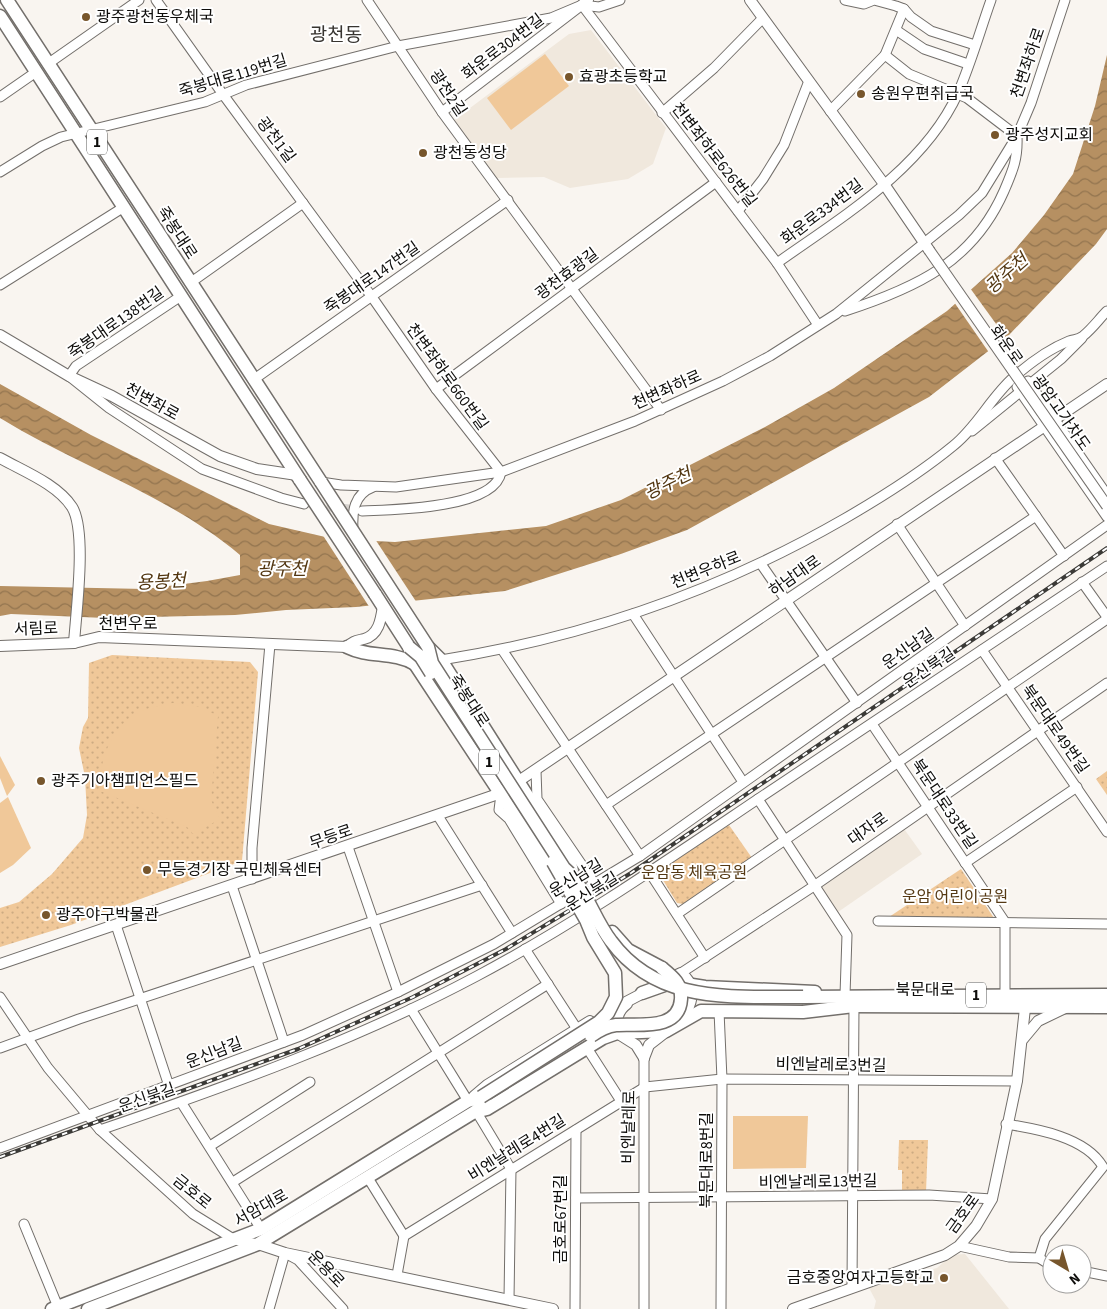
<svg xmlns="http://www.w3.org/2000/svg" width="1107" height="1309" viewBox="0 0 1107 1309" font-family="'Source Sans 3','Noto Sans KR',sans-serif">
<defs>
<pattern id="park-dots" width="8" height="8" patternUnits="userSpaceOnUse" patternTransform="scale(1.25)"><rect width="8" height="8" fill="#f0c899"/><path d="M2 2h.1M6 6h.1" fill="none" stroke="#cdab82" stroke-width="1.8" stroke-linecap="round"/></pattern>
<pattern id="water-waves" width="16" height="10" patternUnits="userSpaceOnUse" patternTransform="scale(1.25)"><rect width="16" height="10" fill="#b69062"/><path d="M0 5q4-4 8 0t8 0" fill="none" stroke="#92744f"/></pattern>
</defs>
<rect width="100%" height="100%" fill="#f9f5f0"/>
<g fill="#f0e8dd">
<path d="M591,30L666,128L653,164L628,179L570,188L544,177L497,178L454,120L569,34Z"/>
<path d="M902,826L922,854L838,912L819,884Z"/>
<path d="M965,1254L1009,1309H874L876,1301L869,1288L937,1268L952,1255Z"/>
</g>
<g fill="url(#park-dots)">
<path d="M112,655L250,662L258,672L242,861L71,925L0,947V908L19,902L52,874L83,838L87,815L85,777L79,748L83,727L88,718L89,663Z"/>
<path d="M1107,771V795L1096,779Z"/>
<path d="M729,825L752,858L683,904L677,903L658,872Z"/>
<path d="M961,869L996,921L889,917Z"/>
<path d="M899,1140H928L926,1192L902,1191V1170H898Z"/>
</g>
<g fill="#f0c899">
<path d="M545,54L569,86L511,130L487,98Z"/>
<path d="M173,703L200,707L218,716L211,800L220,819L193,834L187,827L100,791C98,761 112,726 139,712C150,707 162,705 173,703Z"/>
<path d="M0,756L15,785L7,796L0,778Z"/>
<path d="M8,797L31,848L13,865L0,873V803Z"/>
<path d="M733,1116H808L806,1168L733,1169Z"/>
</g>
<path fill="url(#water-waves)" d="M1107,55V229L1096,244L1009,335L929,397L687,530L618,555L505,591L356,607L286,610L235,615L105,618L11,614L0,616V586L145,589L207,581L240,575V555C169,495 78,466 0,418V384L91,435L269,524L334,539L395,542L546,526L621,500L765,427L834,388L947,311L1012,253L1044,215L1073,174L1095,106Z"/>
<g fill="#f9f5f0">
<path d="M970,288L1007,339L990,354L954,302Z"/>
<path d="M322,534L375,539L417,603L370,608Z"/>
</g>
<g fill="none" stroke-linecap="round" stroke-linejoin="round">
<path stroke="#d6d2ce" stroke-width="9" stroke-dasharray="9 4.5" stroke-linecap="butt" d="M313,505L359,510"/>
<defs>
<g id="minor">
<path d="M156,0L222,93L372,297L436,389L501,472C495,509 391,510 362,511"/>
<path d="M367,0L442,112L661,410"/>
<path d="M845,0L864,4L874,0L896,6L904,9L911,17L931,31L975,45"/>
<path d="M896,30L924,49L968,64"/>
<path d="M49,63L139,0"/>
<path d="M0,97L36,72"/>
<path d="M830,111L885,55L904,9"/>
<path d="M442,112L582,5L777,263L818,325"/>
<path d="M662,113L714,68L763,18"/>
<path d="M0,172L42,146L61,137L205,102L246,85L398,46L551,18L582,5L599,7L620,0"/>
<path d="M738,211L763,179L784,145L809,81"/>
<path d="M777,263C842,217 924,168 958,93C971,63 980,31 991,0"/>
<path d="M190,283L303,203"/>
<path d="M0,285L124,207"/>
<path d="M181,296L76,366L69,376L109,408L202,469L281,498L304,504"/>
<path d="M845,311C916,288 973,262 1004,191C1013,170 1018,159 1017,136L967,98L909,74L885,55"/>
<path d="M253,380L508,200"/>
<path d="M1028,381L1107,495"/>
<path d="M1030,384L1061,359L1082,338"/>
<path d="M1017,387L1107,517"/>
<path d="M436,389L716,182"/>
<path d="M972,431L1020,392"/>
<path d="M995,458L1064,556"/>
<path d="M321,482L341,485L396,487L501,472L635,421L723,381L770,356L836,314L959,215L982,193L1017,136L1031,103L1065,0"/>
<path d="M897,524L965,626"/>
<path d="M353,529C352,512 354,494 373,487"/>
<path d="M761,564L857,703"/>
<path d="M1082,582L1107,617"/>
<path d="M633,614L743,782"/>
<path d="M982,650L1107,832"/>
<path d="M503,651L640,856"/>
<path d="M441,660C582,638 719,591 844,519C882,497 919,474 953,446C977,427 991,397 1014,377C1030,363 1049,349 1069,341C1074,339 1079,340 1083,336C1092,329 1099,319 1107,311"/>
<path d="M872,724L1005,922V995"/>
<path d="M536,771L537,799L595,884"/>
<path d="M501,794L499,810L509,819L561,904"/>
<path d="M758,799L847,935L845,995"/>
<path d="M606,805L1036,516"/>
<path d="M438,816L512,933"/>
<path d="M348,847L398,992"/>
<path d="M965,863L1077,787"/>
<path d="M650,873L705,958"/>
<path d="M252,879V848L270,644"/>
<path d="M232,886L284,1042"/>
<path d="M677,914L1107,619"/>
<path d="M878,921L1107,924"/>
<path d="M116,925L169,1086"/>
<path d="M525,949L577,1029"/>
<path d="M681,973L814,886L1107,683"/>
<path d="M0,997L48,1068L100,1130L193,1214L235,1240L258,1244"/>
<path d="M411,1009L468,1101"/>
<path d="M719,1011L722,1079L721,1309"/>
<path d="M0,1048L79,1019L482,885"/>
<path d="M587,1048L621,1101"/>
<path d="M181,1102L261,1229"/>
<path d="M476,1111L511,1169L509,1299"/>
<path d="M1006,1124C1037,1129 1086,1137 1103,1167L1045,1239L1039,1258"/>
<path d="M100,1130C228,1086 357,1040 477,976C575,924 666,861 758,799C875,721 991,644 1107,566"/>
<path d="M210,1146L310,1082"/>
<path d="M0,1148L303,1035L398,992L494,944L640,856L1107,525"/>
<path d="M368,1178L404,1236"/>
<path d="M233,1182L548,984"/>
<path d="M576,1198L929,1195L992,1199"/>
<path d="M24,1224L58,1307"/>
<path d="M404,1236L645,1087L722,1079L1017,1081"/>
<path d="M959,1246L1009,1257L1039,1258L1052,1266"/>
<path d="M1082,1271L1107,1276"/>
<path d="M397,1275L404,1236"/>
<path d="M852,1286L854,1006"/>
<path d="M269,1309L285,1253L298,1260L343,1309"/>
<path d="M575,1309L576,1130"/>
<path d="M644,1309V1058"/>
</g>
<g id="tertiary">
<path d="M750,0L884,184L929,250"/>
<path d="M582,5L588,0"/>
<path d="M0,335L69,376L112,396L220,456L257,469L297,475"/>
<path d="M0,458C23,471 57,484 72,507C87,531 76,613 74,643"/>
<path d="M0,646L74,643L99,637L347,647C353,641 356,641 364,639C379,635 381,619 383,606"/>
<path d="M0,964L501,793L1107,384"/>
<path d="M666,980L681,973C699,986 692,1009 678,1021"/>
<path d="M627,1004C617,1011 616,1021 617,1033L636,1045L644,1058"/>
<path d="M607,1012L647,991"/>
<path d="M1023,1039L1038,1021L1065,1008"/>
<path d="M644,1058L649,1045L667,1031"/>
<path d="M474,1096L487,1085L590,1021"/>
<path d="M258,1244L285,1253L553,1309"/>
<path d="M793,1309L945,1255L959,1246L976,1226L992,1199L1017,1081L1026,999"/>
</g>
<g id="primary">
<path d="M7,0L321,482"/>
<path d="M0,16L300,480"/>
<path d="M375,594L409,647L415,664L554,875L560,880"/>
<path d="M347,647C369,658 393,651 415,664"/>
<path d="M428,647L441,660L570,863L573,875"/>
<path d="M612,932L628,950L662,968"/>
<path d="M642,993L673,982L705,987L815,992"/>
<path d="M803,997L1107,995"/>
<path d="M847,1006L1107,1007"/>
<path d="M479,1111L487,1109L603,1038L617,1033L666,1031L701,1011L803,1012L854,1006"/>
<path d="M52,1309L261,1229L468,1101L481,1097"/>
<path d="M88,1309L258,1244L476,1111L485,1102"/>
</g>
</defs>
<use href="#minor" stroke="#736f6b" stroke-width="11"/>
<use href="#tertiary" stroke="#736f6b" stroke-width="12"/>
<use href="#primary" stroke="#736f6b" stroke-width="15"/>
<use href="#minor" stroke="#fff" stroke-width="9"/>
<use href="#tertiary" stroke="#fff" stroke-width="10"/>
<use href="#primary" stroke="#fff" stroke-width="12"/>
<defs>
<path id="rail" d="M0,1157L298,1049L413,997L506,949L631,873L1107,548"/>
</defs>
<use href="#rail" stroke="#3b3a37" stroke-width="4"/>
<use href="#rail" stroke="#fff" stroke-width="2" stroke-dasharray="5.5" stroke-linecap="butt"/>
<defs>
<path id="tertiary-bridge" d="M929,250L1107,506"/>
<g id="primary-bridge">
<path d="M300,480L375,594"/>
<path d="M321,482L428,647L432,663L564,868C586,887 593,918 611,941C658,1005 733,996 803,997"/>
<path d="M409,647L421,657L431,673"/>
<path d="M591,1036C598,1031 607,1026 616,1025C637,1023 679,1032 681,999C682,984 673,977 662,968"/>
<path d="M481,1097L599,1022L608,1013L616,997L615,973L593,937L586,920L553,862"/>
</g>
</defs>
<use href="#tertiary-bridge" stroke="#736f6b" stroke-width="12" stroke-linecap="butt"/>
<use href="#primary-bridge" stroke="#736f6b" stroke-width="15" stroke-linecap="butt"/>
<use href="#tertiary-bridge" stroke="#fff" stroke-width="10"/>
<use href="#primary-bridge" stroke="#fff" stroke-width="12"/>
</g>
<g fill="#77562c" stroke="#fff" stroke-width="2">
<circle cx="86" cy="17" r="5"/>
<circle cx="569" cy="77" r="5"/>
<circle cx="861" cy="94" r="5"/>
<circle cx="995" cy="135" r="5"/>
<circle cx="423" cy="153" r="5"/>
<circle cx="41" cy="781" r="5"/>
<circle cx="147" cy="870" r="5"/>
<circle cx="46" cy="915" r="5"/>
<circle cx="944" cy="1278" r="5"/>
</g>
<g text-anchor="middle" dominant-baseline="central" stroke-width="4" stroke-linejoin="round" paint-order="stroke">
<g fill="#fff" stroke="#565654" stroke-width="1">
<rect x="87" y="129.5" width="20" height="25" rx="4"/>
<rect x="479" y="749.5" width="20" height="25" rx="4"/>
<rect x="966" y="982.5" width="20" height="25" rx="4"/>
</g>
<g font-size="15" font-weight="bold" fill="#0e0d0b">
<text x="97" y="142">1</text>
<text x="489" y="762">1</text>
<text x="976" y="995">1</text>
</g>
<g font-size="16" fill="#0e0d0b" stroke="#fff" text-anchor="start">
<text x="96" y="17">광주광천동우체국</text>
<text x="579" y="77">효광초등학교</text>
<text x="871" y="94">송원우편취급국</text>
<text x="1005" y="135">광주성지교회</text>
<text x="433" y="153">광천동성당</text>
<text x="51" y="781">광주기아챔피언스필드</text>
<text x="157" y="870">무등경기장 국민체육센터</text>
<text x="56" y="915">광주야구박물관</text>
<text x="934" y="1278" text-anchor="end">금호중앙여자고등학교</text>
</g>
<g font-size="16" fill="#0e0d0b" stroke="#fff">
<text transform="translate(503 47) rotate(-37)">화운로304번길</text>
<text transform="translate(1028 63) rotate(-71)">천변좌하로</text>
<text transform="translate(233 76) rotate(-17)">죽봉대로119번길</text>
<text transform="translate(448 93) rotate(56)">광천2길</text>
<text transform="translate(276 140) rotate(53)">광천1길</text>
<text transform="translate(714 155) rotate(52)">천변좌하로626번길</text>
<text transform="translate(822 212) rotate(-37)">화운로334번길</text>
<text transform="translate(177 233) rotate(57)">죽봉대로</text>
<text transform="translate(567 274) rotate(-37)">광천효광길</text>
<text transform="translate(372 278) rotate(-35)">죽봉대로147번길</text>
<text transform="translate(116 323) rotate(-35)">죽봉대로138번길</text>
<text transform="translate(1006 345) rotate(55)">화운로</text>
<text transform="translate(447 377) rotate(54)">천변좌하로660번길</text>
<text transform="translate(667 390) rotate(-24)">천변좌하로</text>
<text transform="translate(152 402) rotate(29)">천변좌로</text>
<text transform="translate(1061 413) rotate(55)">광암고가차도</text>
<text transform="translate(706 570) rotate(-22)">천변우하로</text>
<text transform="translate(795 576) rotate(-35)">하남대로</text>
<text x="128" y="624">천변우로</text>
<text transform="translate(36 629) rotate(-2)">서림로</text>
<text transform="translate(908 649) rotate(-35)">운신남길</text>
<text transform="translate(929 668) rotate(-34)">운신북길</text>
<text transform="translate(469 701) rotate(57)">죽봉대로</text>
<text transform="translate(1055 729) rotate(55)">북문대로49번길</text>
<text transform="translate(944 804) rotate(56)">북문대로33번길</text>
<text transform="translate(868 829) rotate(-35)">대자로</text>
<text transform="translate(331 837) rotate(-19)">무등로</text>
<text transform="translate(576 878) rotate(-31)">운신남길</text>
<text transform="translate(592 892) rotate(-32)">운신북길</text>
<text x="925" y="990">북문대로</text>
<text transform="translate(214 1053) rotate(-21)">운신남길</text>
<text transform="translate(831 1065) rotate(1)">비엔날레로3번길</text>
<text transform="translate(147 1098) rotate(-19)">운신북길</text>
<text transform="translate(629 1127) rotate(-89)">비엔날레로</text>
<text transform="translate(517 1148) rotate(-32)">비엔날레로4번길</text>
<text transform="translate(707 1160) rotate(-90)">북문대로8번길</text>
<text transform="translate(818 1182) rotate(-1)">비엔날레로13번길</text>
<text transform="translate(192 1192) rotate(39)">금호로</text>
<text transform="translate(261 1208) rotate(-29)">서암대로</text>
<text transform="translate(963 1214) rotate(-54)">금호로</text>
<text transform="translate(561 1219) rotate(-90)">금호로67번길</text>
<text transform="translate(326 1269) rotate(46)">운용로</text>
</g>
<g font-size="16" fill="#553914" stroke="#fff">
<text x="694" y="873">운암동 체육공원</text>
<text x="955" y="897">운암 어린이공원</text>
</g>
<g font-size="18" font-style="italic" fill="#523611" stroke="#fff">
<text transform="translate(1007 274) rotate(-41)">광주천</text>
<text transform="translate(668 484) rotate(-26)">광주천</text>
<text x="282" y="569">광주천</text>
<text transform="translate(161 582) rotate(-3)">용봉천</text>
</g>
<g font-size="19" fill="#383531" stroke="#fff">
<text x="336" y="35">광천동</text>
</g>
</g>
<g transform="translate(1067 1269) rotate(142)"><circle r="24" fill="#ffffff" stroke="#9f9e9d"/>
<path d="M0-4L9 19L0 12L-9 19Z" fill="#77562c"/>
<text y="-8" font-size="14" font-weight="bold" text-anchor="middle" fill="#0e0d0b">N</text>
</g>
</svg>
